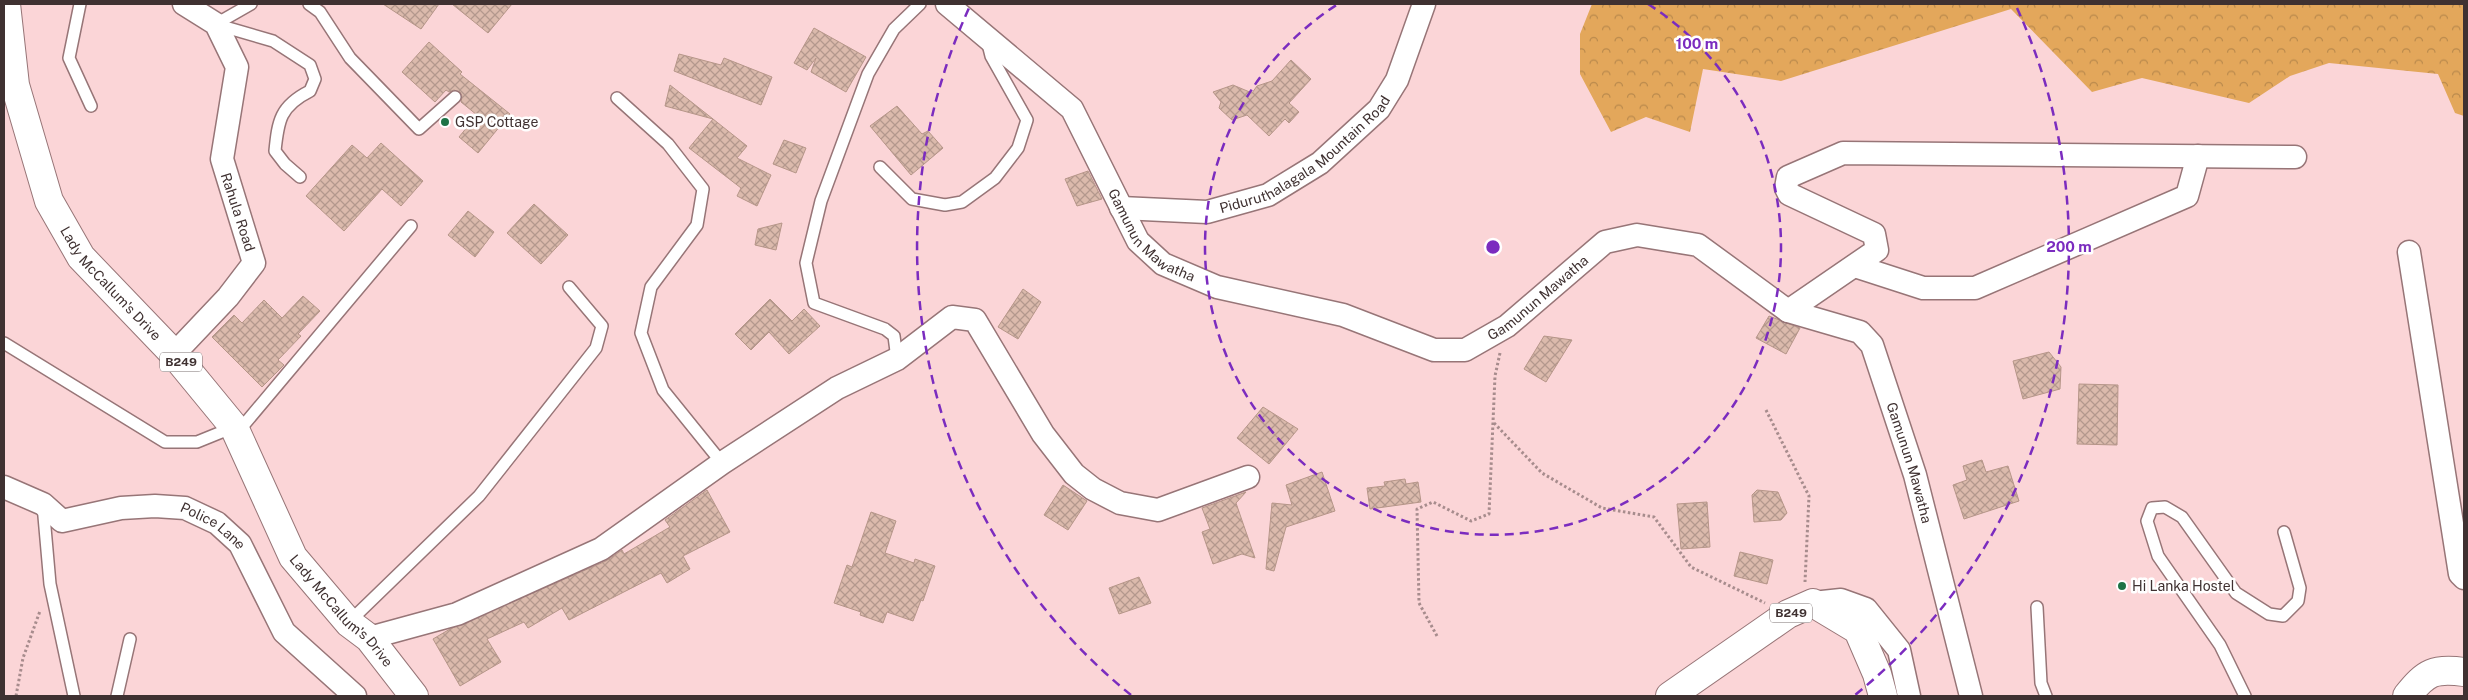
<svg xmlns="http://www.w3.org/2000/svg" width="2468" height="700" viewBox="0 0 2468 700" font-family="'Public Sans',sans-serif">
<defs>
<pattern id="forest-crowns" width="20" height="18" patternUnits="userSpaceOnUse" patternTransform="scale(1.25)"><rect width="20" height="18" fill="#e3a75b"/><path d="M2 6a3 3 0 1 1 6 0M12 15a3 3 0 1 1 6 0" fill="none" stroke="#b9894c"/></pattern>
<pattern id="building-cross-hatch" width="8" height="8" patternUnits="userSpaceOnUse" patternTransform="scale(1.25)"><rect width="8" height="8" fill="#dbbaac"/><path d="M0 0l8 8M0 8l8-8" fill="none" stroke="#b3988d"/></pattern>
</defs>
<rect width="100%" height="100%" fill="#fbd5d7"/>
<path fill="url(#forest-crowns)" d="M1592,4H2464V116L2455,113L2438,74L2329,63L2290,76L2249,103L2142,78L2092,92L2011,9L1781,81L1703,69L1690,132L1646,117L1611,132L1580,74V34Z"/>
<g fill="url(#building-cross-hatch)" stroke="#b69689">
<path d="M383,4H439L421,29Z"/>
<path d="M452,4H512L488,33Z"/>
<path d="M814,28L866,57L846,92L811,72L816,58L807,70L794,63Z"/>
<path d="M429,42L462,72L460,74L510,114L478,153L459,137L477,115L461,102L462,96L460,92L454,90L449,92L446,90L435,102L402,72Z"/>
<path d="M679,54L721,65L724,58L772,77L761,105L674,71Z"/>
<path d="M1291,60L1311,79L1289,103L1299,112L1289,123L1285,119L1269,136L1247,115L1232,120L1219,108L1221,102L1213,92L1233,85L1252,93L1257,86L1272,81Z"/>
<path d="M670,85L713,119L665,106Z"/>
<path d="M897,106L922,134L928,131L943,148L911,175L870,126Z"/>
<path d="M713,119L747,146L737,158L771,175L757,206L737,196L741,188L689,148Z"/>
<path d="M784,140L806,148L796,173L773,164Z"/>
<path d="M381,143L423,181L401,206L382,189L344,231L306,196L352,145L367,158Z"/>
<path d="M1088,171L1102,199L1077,206L1065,179Z"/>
<path d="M534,204L568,235L541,264L507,233Z"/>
<path d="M468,211L494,232L475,257L448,235Z"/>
<path d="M782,223L776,250L755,245L758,229Z"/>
<path d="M1023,289L1041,302L1018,339L998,327Z"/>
<path d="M303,296L320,311L298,334L301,336L278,360L284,365L262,387L212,337L234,315L242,323L264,300L282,318Z"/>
<path d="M770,299L792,321L804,309L820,326L789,354L769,332L751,350L735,334Z"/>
<path d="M1769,316L1800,328L1786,354L1756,338Z"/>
<path d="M1544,336L1572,340L1546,382L1524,369Z"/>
<path d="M2049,352L2061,367L2060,389L2023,399L2013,361Z"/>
<path d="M2079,384L2118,385L2117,445L2077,444Z"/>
<path d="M1263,407L1298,429L1269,464L1237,438Z"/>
<path d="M1982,460L1986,472L2008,466L2019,501L1964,519L1953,485L1967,480L1963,466Z"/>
<path d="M1322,472L1335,511L1286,527L1274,571L1266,569L1272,503L1292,505L1286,485Z"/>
<path d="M1405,479L1406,484L1418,482L1421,502L1370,509L1367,488L1385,486L1384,482Z"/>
<path d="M1063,485L1087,501L1068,530L1044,515Z"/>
<path d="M707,490L730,532L683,556L690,569L667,583L661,573L569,620L562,608L528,628L524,622L487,639L501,662L460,686L433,639L450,629L606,561L622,550L624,554L670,527L665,520Z"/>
<path d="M1757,490L1778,492L1787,513L1781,520L1754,522L1752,495Z"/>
<path d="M1246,492L1236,503L1255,558L1242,554L1213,564L1202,532L1210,529L1202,508Z"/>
<path d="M1707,502L1710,547L1681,549L1677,504Z"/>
<path d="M871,512L896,521L885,553L914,563L915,559L935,566L923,601L921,600L913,621L887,612L883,623L860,615L861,612L834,603L847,565L852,567Z"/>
<path d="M1740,552L1773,560L1767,584L1734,576Z"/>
<path d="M1139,577L1151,603L1119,614L1109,588Z"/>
</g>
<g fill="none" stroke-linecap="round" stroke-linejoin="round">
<defs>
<g id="service">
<path d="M80,4L69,58L91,106"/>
<path d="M309,4L320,12L350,58L419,129L455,97"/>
<path d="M216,24L251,4"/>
<path d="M218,25L273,41L310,65L315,79L310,91C280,106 278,121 275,151L285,164L300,177"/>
<path d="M617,98L668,144L703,189L697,225L651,287L641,333L663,390L722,463"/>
<path d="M880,167L912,199L945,205L962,202L995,178L1018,148L1027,120L991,56L988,44"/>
<path d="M4,343L165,442H197L234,427"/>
<path d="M897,359L894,336L885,329L814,303L806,263L821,201L868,74L894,29L920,4"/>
<path d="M237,433L411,226"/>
<path d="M43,505L50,584L74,696"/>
<path d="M2037,607L2041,683L2046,696"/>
<path d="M349,622L479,496L596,348L602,326L569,287"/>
<path d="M117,696L130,639"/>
<path d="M2245,696L2220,645L2158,556L2147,521L2152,508L2165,507L2182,517L2236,593L2269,614L2283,616L2298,601L2300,588L2284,532"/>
</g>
<g id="minor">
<path id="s1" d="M947,4L1072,109L1138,241L1163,264L1217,287L1343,315L1434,350H1465L1507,326L1605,242L1637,235L1698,245L1788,311L1860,332L1872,345L1915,475L1971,696"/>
<path id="s2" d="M1121,208L1207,212L1268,195L1320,163L1379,109L1397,80L1424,4"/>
<path d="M2409,252L2460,574L2464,578"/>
<path d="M1855,266L1923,288H1975L2187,196L2198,156"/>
<path d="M1788,311L1877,250L1874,234L1789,194L1786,188L1788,177L1843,153L2295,157"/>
<path d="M174,354L228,297L254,263L222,159L237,67L216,24L184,4"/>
<path id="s3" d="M4,487L43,504L62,521L121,508L155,506L185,508L217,523L240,544L284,632L355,696"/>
<path d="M1813,603L1841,600L1866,609L1899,650L1909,696"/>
<path d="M369,638L457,614L601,549L722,463L837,388L897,359L952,317L975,320L1043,434L1074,474L1093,489L1120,503L1158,510L1248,477"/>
</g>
<g id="primary">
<path id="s4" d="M6,4L15,85L49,201L81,257L174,354L234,427L293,557L349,623L369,638L414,696"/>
<path d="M1670,696L1788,614L1813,603L1858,630L1877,674L1883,696"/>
<path d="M2407,696C2426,672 2434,668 2464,672"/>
</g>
</defs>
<use href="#service" stroke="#977577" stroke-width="14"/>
<use href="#minor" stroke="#977577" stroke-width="25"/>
<use href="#primary" stroke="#977577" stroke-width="30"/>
<g stroke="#a78c8d" stroke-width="3" stroke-dasharray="2.5 2.5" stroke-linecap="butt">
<path d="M1766,410L1809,496L1805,582"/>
<path d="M1494,423L1542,473L1602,508L1654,517L1691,567L1765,603"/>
<path d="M1437,636L1419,603L1417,509L1433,502L1471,521L1489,514L1495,376L1500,353"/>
<path d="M16,696L23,658L40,611"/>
</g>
<use href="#service" stroke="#fff" stroke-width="11"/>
<use href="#minor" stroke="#fff" stroke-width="22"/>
<use href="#primary" stroke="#fff" stroke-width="28"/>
</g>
<g fill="none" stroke="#7b2cbf" stroke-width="2.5" stroke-dasharray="9 6">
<path d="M1648 4A288 288 0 1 1 1338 4"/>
<path d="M1131 695A576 576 0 0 1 969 8M2017 8A576 576 0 0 1 1855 695"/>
</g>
<g fill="#1d7346" stroke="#fff" stroke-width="2">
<circle cx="445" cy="122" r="5"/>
<circle cx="2122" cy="586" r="5"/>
</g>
<g text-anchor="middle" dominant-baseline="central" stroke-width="5" stroke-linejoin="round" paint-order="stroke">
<g fill="#fff" stroke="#796f6f" stroke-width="1">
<rect x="160" y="352.5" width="42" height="19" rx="4"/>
<rect x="1770" y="603.5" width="42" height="19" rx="4"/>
</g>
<g font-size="12" font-weight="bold" fill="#3f3131">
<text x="181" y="362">B249</text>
<text x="1791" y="613">B249</text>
</g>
<g font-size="14" fill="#3f3131" stroke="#fff" text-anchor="start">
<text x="455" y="122">GSP Cottage</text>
<text x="2132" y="586">Hi Lanka Hostel</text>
</g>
<g font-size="14" fill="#3f3131" stroke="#fff">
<text stroke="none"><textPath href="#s2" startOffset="202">Piduruthalagala Mountain Road</textPath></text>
<text transform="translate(238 212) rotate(72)">Rahula Road</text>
<text stroke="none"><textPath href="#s1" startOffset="316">Gamunun Mawatha</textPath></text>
<text stroke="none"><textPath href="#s4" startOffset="306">Lady McCallum's Drive</textPath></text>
<text stroke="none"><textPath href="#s1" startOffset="751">Gamunun Mawatha</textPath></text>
<text stroke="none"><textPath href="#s1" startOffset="1261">Gamunun Mawatha</textPath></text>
<text stroke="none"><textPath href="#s3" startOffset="226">Police Lane</textPath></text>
<text stroke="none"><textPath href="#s4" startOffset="711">Lady McCallum's Drive</textPath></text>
</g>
</g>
<circle cx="1493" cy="247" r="8" fill="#7b2cbf" stroke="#fff" stroke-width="2.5"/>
<g font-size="15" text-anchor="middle" font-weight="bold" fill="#7b2cbf" stroke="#fff" stroke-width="5" stroke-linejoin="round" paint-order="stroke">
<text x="1697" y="49">100 m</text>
<text x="2069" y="252">200 m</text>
</g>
<rect width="2468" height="700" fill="none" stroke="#3f3131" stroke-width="10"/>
</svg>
